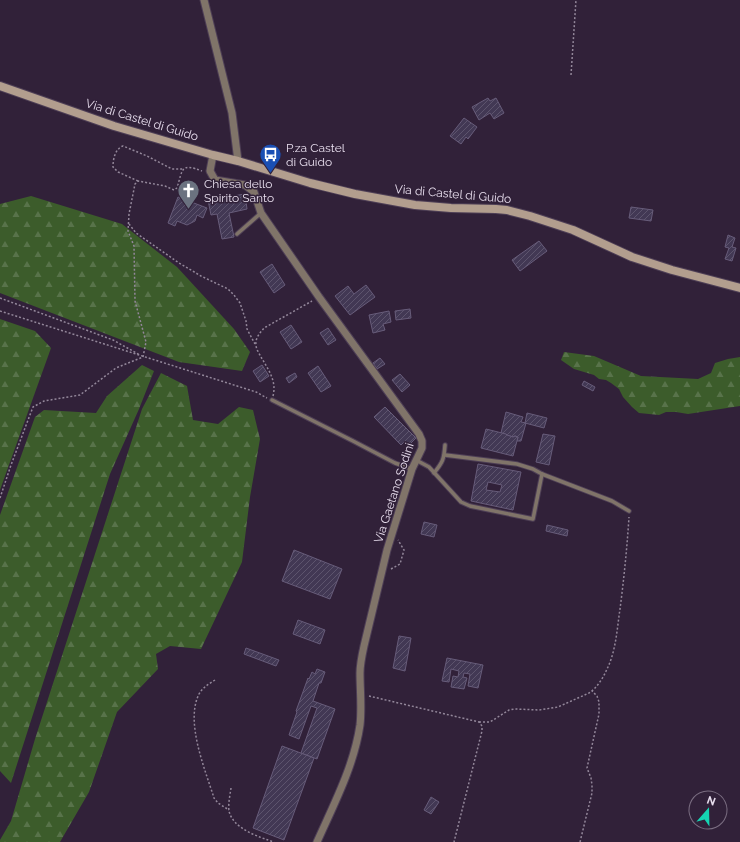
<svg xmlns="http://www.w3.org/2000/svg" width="740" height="842" viewBox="0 0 740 842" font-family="Raleway,sans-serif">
<defs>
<pattern id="forest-firs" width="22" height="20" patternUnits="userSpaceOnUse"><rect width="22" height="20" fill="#3c5c2b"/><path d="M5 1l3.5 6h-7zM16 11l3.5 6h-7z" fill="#58734a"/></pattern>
<pattern id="building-hatch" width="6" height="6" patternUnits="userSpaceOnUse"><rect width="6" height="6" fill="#423854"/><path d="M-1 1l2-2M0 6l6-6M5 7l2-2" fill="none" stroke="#5d546d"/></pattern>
</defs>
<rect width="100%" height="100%" fill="#312139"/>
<g fill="url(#forest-firs)">
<path d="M31,196L122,224L177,267L234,329L250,352L242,371L179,362L0,293V204Z"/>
<path d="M0,319L35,331L51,348L0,490Z"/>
<path d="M564,352L594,356L641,376L698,379L711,373L715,363L728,359L740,357V406L688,414L676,412H666L659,415L639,413L632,407L623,397L619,389L611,383L606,380L599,379L594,375L574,369L561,360Z"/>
<path d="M142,365L154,371L139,409L110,474L11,783L0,771V515L35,417L44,410L96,413L107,396Z"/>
<path d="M161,373L187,386L193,420L218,424L239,407L253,410L260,439L250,497L242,562L201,649L170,646L156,654L158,669L117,712L89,792L60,842H0V840L11,821L35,739L142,409Z"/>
</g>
<g fill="url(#building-hatch)" stroke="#675c7a" fill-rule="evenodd">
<path d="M488,98L490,101L496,98L504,113L494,119L490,113L479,120L472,107Z"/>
<path d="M464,118L477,127L468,139L466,137L461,144L450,136Z"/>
<path d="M245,194L247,209L229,213L234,237L222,239L217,214L211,215L208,200Z"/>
<path d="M178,197L207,208L203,218L197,215L195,221L187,225L177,221L175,226L168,223Z"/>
<path d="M631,207L653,210L651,221L629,218Z"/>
<path d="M728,235L735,238L732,247L736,248L732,261L725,259L729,248L725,247Z"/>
<path d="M539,241L547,251L520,271L512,260Z"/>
<path d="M272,264L285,285L274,293L260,272Z"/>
<path d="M366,285L375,297L350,315L335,296L348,286L354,294Z"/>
<path d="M410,309L411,318L396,320L395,311Z"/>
<path d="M389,311L391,322L383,324L385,330L373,333L369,315Z"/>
<path d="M291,325L302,342L291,349L280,332Z"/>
<path d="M328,328L336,340L328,345L320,333Z"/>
<path d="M380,358L385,364L377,369L373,363Z"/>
<path d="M262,365L269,376L260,382L253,371Z"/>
<path d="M318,366L331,386L321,392L308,373Z"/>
<path d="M295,373L297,377L289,383L286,378Z"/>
<path d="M400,374L410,385L402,392L392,380Z"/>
<path d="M584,381L595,387L593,391L582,385Z"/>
<path d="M385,407L416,438L408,446L404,442L401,445L374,417Z"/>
<path d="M506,412L523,417L521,422L526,423L521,441H517L518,437L515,436L513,437L501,433Z"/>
<path d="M527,413L547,418L544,428L525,423Z"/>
<path d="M486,429L506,434L507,435L513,437L515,436L518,437L513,456L481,448Z"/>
<path d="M543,434L555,436L549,465L536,462Z"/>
<path d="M478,464L521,472L513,510L471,501ZM488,482L502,485L500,492L486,490Z"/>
<path d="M424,522L437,525L434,537L421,534Z"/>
<path d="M547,525L568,530L567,536L546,531Z"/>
<path d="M294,550L342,569L330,599L282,581Z"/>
<path d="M298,620L325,630L320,644L293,634Z"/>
<path d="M399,636L411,638L405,671L393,668Z"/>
<path d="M246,648L279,660L276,666L244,654Z"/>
<path d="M447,658L483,665L478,688L468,686L470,674L464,673L463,677L467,678L464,689L451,687L453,676L458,677L459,671L451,669L449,682L442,681Z"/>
<path d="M317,669L325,672L321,683H319L313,701L335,709L317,759L301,753L317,708L311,706L299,739L289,735L297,712L296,711L308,678L309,679L312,672L315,674Z"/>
<path d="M282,746L314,758L284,840L253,828Z"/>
<path d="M431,797L439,802L431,814L424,810Z"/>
</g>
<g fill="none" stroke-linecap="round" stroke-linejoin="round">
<defs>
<g id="lane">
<path d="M237,234L261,213"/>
<path d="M272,400L353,441L395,463L412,469"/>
<path d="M445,455L517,464L533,469L542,474L612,501L629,511"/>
<path d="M416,460L429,467L461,502L470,506L533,519L542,474"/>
<path d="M434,473C443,462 444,459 445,445"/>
</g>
<g id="street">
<path d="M204,0L232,113L238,161"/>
<path d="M213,155L210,171L215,180L245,185L254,192L261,213L319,297L419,434L422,441V448L412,469L387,550L364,646C362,655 360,664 360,673C360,690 362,708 360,725C354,766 334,804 317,842"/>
</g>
<path id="secondary" d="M0,86L114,126L213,155L238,161L310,183L355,194L415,205L451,208L496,209L507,210L530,216L573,230L632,257L672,270L740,288"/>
</defs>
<use href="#lane" stroke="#4e3f56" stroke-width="5.5"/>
<use href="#street" stroke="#4e3f56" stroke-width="9"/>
<use href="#secondary" stroke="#4e3f56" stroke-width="10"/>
<g stroke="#93879a" stroke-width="1.5" stroke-dasharray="2 2" stroke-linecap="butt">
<path d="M571,75L576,0"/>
<path d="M138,181L118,172L113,167C113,159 115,149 123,146L147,156L172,169H184"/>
<path d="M129,224L136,233L179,263L201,276L228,289L234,295L240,303L246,321L247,329L255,344"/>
<path d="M0,298L113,340L140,355"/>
<path d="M0,311L256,392L267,398"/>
<path d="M143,357L146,342L135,301L134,246L128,231L129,214L135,184L138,181L165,186L174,190L177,188C183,168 181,163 202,171"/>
<path d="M273,396C277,381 268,369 261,357C259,353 256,349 256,345C255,338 260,333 264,328L312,301"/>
<path d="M0,498L11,465L33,407L44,401L80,395L116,368L143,357"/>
<path d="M391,569L400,564L404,550L398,540"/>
<path d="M215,680C209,684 203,687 199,694C185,722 205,769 214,798L218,803L229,810"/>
<path d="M369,696L479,722L482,726V731L454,842"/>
<path d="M479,722H490L509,710L515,709L539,710L558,707L589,693C597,688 603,678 607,669C616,651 617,629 620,609C624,578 627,548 629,517"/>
<path d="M231,788C230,795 228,804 229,811C233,829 259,837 274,842"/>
<path d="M580,842L592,793V785L591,778L587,768L599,714V702L597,696L592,691"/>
</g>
<use href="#lane" stroke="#807469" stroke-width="3.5"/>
<use href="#street" stroke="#807469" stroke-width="7"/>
<use href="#secondary" stroke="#b29e8e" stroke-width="8"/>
</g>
<defs>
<symbol id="bus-pin" viewBox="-11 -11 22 30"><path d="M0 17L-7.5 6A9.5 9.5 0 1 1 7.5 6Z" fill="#1a4fb4" stroke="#312139"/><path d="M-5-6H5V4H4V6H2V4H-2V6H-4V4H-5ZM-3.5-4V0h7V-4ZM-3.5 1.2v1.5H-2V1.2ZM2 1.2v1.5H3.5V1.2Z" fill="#fff"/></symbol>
<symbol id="church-pin" viewBox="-11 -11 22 30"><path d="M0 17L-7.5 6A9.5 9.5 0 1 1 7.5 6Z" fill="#6b7280" stroke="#312139"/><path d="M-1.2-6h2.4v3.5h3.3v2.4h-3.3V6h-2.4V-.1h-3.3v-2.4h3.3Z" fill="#fff"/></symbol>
</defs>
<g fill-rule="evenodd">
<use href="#bus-pin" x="258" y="142" width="25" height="34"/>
<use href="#church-pin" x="176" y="178" width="25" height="34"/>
</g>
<g text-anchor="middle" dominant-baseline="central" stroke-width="3" stroke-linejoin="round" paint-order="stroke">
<g font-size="12" fill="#e8deee" stroke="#312139">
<text transform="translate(142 120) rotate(17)">Via di Castel di Guido</text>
<text transform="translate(453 194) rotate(5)">Via di Castel di Guido</text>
<text transform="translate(394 493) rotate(-72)">Via Gaetano Sodini</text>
</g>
<g font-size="12" fill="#e8deee" stroke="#312139" text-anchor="start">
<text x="286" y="148">P.za Castel<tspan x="286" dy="14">di Guido</tspan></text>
<text x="204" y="184">Chiesa dello<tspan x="204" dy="14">Spirito Santo</tspan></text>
</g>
</g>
<g transform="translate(708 810) rotate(20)"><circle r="19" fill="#312139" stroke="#7a6d81"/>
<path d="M0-3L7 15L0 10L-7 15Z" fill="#15d5b3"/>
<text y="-6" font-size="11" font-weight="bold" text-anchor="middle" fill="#e8deee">N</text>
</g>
</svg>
